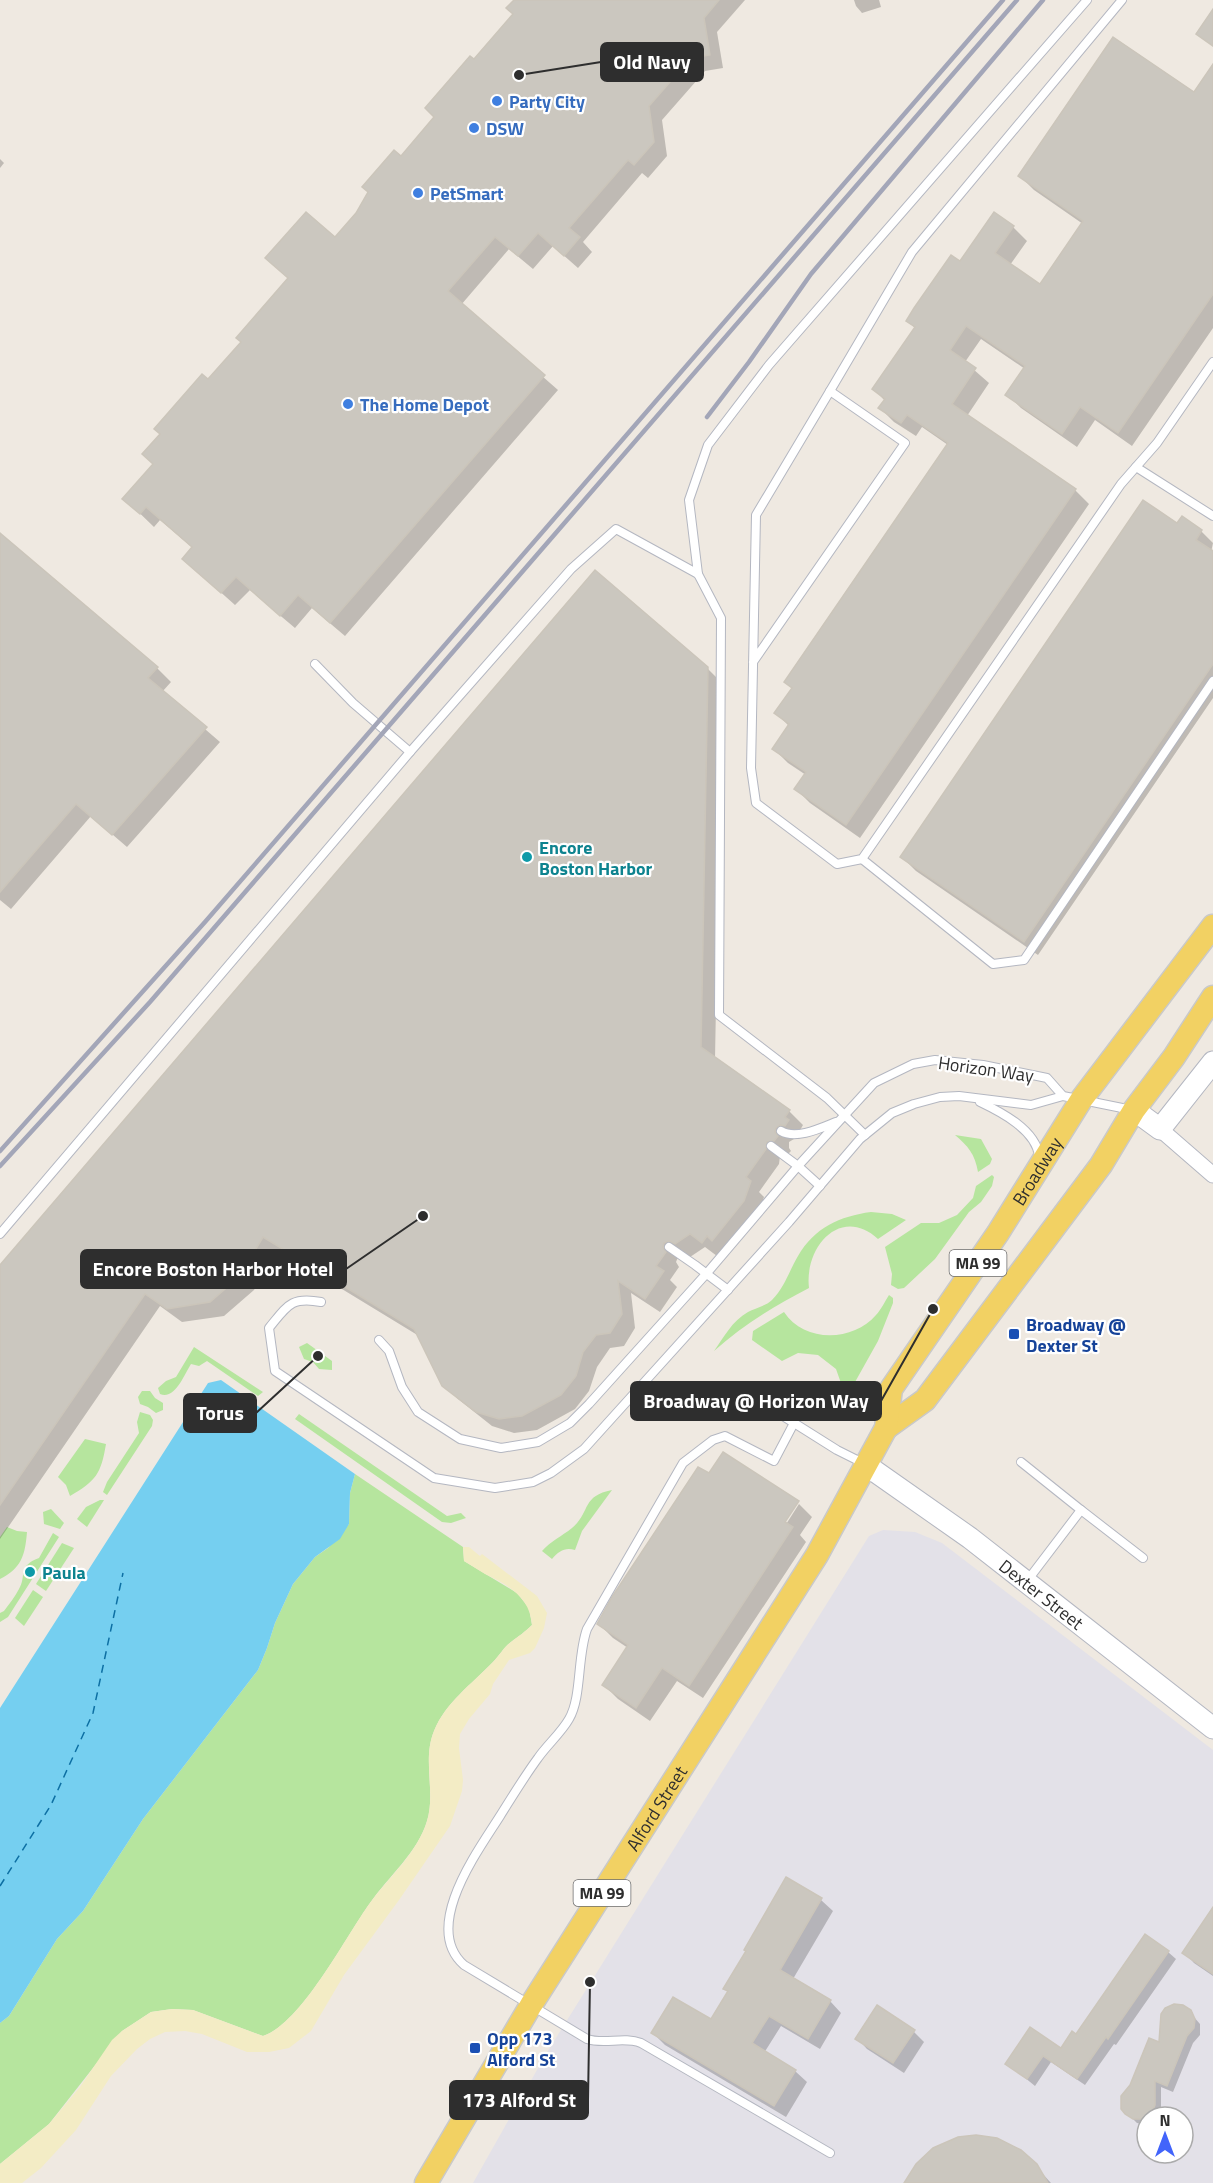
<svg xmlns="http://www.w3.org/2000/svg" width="1213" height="2183" viewBox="0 0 1213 2183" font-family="'Titillium Web',sans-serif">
<rect width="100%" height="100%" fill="#efe9e1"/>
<path fill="#e3e1e8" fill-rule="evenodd" d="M883,1530L915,1532L942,1543L1213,1750V2183H473L546,2054L869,1536ZM1147,2117H1183V2153H1147Z"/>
<g fill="#b6e59e">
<path d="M955,1135L981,1139L992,1159L990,1164L978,1172C975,1154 968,1146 955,1135Z"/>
<path d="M992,1175L994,1177L992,1186L981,1202L969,1212L935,1259L904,1288L898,1289L891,1285L892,1274L885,1247L921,1223H939L957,1215L973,1198L976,1186Z"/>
<path d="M871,1212L892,1214L906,1220L878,1239C841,1205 804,1247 809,1288C774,1306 743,1325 714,1351C724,1337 732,1321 748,1312C755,1308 766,1306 772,1300C785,1287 789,1271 798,1256C814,1228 840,1216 871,1212Z"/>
<path d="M889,1295L893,1298V1303L878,1341L850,1391L842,1386L836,1369L818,1355L798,1353L782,1361L752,1340L753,1331L784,1312C804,1343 853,1342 876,1315C881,1310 885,1301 889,1295Z"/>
<path d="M307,1343L332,1361V1370L319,1369L313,1362L304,1359L299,1347Z"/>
<path d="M194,1347L263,1392L258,1396L207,1361L199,1366L191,1364C184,1375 175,1400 160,1394L158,1388L166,1381L176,1377Z"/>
<path d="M142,1391H150L155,1398L163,1403V1410L156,1413L148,1407L140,1404L138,1397Z"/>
<path d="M140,1412L150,1415L153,1420L152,1426L107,1495L103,1492L107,1482L139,1433L137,1422Z"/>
<path d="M299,1414L447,1516L461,1513L466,1518L451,1523L442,1522L295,1419Z"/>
<path d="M85,1439L106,1444C101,1474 96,1481 70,1496L66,1485L58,1477Z"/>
<path d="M355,1474L463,1547L464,1561L517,1593L529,1608L532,1625C525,1632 519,1636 511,1642C504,1647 499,1656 493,1662C472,1684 446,1702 434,1731C422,1760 436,1792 427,1821C418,1852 388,1877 370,1903C346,1936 301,2024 263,2036L193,2010L172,2009L151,2012L122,2031L49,2124L0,2164V2023L9,2016L57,1939L83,1911L143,1819L258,1670L267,1648L275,1623L293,1584L315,1557L328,1548L349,1524L350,1493Z"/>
<path d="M612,1490L582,1531L575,1550C565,1547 559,1551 552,1559L542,1551C551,1541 562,1536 572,1528C591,1512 581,1496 612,1490Z"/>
<path d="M100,1500H104L87,1527L77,1519L86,1507Z"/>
<path d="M51,1509L64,1523L60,1529L44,1524L43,1512Z"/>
<path d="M7,1527L17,1531L27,1532C25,1555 22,1568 0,1579V1537Z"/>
<path d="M53,1533L59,1537L8,1617L0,1622V1613L4,1611C9,1604 15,1597 19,1589C27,1576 17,1566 39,1558Z"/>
<path d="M62,1543L74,1548L46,1591L36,1584Z"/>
<path d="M33,1590L43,1597L24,1626L15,1618Z"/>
</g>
<path fill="#f3ecc5" d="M463,1547H469L480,1556L482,1554L537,1596L547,1613L544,1628L535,1648L530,1653L509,1660L493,1684L490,1694L469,1719L460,1734L459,1748L463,1780L462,1791L450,1826L399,1900L344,1975L311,2031L289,2048L269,2052H247L202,2034L185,2031L165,2032L150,2039L137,2049L111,2076L76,2130L41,2168L22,2183H0V2164L49,2124L80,2087L112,2040L122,2031L151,2012L172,2009L193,2010L263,2036C301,2024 346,1936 370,1903C389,1877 418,1852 427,1821C436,1792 422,1760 434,1731C446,1702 472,1684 493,1662C499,1656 504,1647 511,1642C519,1636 525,1632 532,1625C530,1597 508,1585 485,1574C478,1570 471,1565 464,1561Z"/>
<path fill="#75cff0" d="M221,1380L355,1474L350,1493L349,1524L340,1539L315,1557L293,1584L275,1623L267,1648L258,1670L143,1819L83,1911L57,1939L9,2016L0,2023V1708L208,1383Z"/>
<g fill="#0003">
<path d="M515,0H745L717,32L723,68L705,71L662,120L667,156L648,178L642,173L583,242L592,252L578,268L553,246L533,269L509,249L461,305L558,390L345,636L312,608L295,628L250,590L235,605L198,572L193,548L160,520L154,527L125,499L155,465L208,381L335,239L436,117L474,61L515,15Z"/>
<path d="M854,0H879L881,7L862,13L856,6Z"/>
<path d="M1213,67V328L1132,446L1095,420L1077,447L1021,408L1007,394L1025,369L981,339L965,362L989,383L967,416L1075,490L1089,504L860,838L810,803L796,789L806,775L788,763L774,749L789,726L776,713L793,689L785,681L948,445L922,427L916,436L894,422L880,408L885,401L874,389L915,328L907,320L960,263L1013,227L1027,241L1010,265L1040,286L1083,224L1034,190L1020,176L1194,94Z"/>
<path d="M0,159L4,163L0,168Z"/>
<path d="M1182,518L1201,531L1213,543L1211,552L1213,553V698L1038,955L916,871L902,857Z"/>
<path d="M0,535L157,668L171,682L162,692L220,742L127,847L91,816L11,909L0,900Z"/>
<path d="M707,668L722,683L715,1059L789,1111L803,1125L799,1132L802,1135L799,1139H794L789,1142V1148L791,1151L788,1154L780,1156L779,1164L759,1192L764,1197L758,1215L727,1254L722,1249L717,1256L705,1247L690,1257H678L676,1262L679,1267L670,1280L677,1287L660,1312L631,1293L635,1328L624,1346L610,1348L597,1367L589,1391L575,1409L537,1430L514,1433L492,1426L458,1399L443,1385L419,1336L278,1250L254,1290L224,1316L182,1322L160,1306L0,1539V1268Z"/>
<path d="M709,1475L798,1503L780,1527L783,1529L799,1504L812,1517L800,1535L806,1542L703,1698L677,1681L650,1721L618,1699L604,1685L628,1648L613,1638L599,1624Z"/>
<path d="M787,1879L821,1900L833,1911L793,1979L830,2001L841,2013L820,2049L781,2026L764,2053L795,2071L807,2082L786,2117L665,2045L653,2033L712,2022L729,1992L725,1989Z"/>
<path d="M1213,1910V1976L1194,1963L1184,1952Z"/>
<path d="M1168,1952L1176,1959L1116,2045L1114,2044L1085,2085L1051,2062L1035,2086L1007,2063L1061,2050Z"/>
<path d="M1186,2008L1200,2024V2035L1193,2043L1173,2092L1161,2087V2112L1159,2117H1147V2125L1137,2123L1123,2109L1161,2044V2020L1163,2012Z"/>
<path d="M914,2032L924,2042L904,2073L867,2049L857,2038Z"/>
<path d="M989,2137L1007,2143L1030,2160L1051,2183H907Z"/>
</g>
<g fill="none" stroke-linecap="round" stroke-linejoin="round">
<path stroke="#0d6fa3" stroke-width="1.5" stroke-dasharray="8 6" stroke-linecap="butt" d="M0,1886L51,1805L93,1713L123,1573"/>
</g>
<g fill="#cbc7bf" stroke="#cbc5ba" stroke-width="1.5">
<path d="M514,0H719L704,18L710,55L691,58L649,106L654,142L634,165L628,160L569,228L580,237L564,256L538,233L518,256L495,237L448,291L545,375L330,623L298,595L280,616L236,577L221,593L182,559L192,547L146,507L140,514L122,499L153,464L142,454L160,434L154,429L202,374L208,379L241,342L236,338L288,278L265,258L306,212L335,237L356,213L368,192L362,187L394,150L401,156L434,117L425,108L470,56L474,59L513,14L506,8Z"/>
<path d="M1213,9V46L1196,34Z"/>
<path d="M1113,37L1194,92L1213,64V294L1118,433L1080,407L1062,434L1005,395L1025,366L966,326L950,350L976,368L952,404L1076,489L846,825L794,789L806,772L772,749L789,724L774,713L792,688L784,682L948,443L907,415L901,423L878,408L885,399L872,389L915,327L906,321L914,308L951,255L960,261L994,212L1014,226L995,253L1040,284L1083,221L1018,176Z"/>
<path d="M1143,500L1177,523L1182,516L1202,530L1196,540L1213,551V664L1024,942L900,857Z"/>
<path d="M0,533L158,667L148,678L207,727L112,835L76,804L0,892Z"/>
<path d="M595,570L708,667L701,1047L790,1110L785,1117L789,1120L785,1126L780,1125L776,1128L775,1132L778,1136L774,1141L767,1142L766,1149L746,1177L751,1181L744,1201L712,1241L707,1236L702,1243L690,1234L675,1244L669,1241L664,1243L663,1247L666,1252L656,1266L664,1271L645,1299L618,1281L622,1314L610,1333L596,1335L583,1352L576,1376L561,1395L522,1416L499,1419L476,1412L442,1386L414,1329L263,1237L240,1276L210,1302L167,1309L145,1294L0,1505V1265Z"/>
<path d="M723,1452L799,1501L785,1522L793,1527L689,1686L662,1668L636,1708L602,1685L628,1645L597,1624L612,1597L698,1467L709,1473Z"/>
<path d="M786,1877L822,1898L780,1970L831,2000L808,2039L769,2016L752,2043L796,2070L774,2106L651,2033L673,1997L711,2019L728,1991L723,1989L746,1951L744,1950Z"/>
<path d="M1213,1907V1974L1182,1953Z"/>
<path d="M1145,1934L1169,1951L1108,2039L1106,2037L1077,2079L1043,2056L1027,2079L1005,2064L1030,2027L1061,2048L1072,2031L1076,2034Z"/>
<path d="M1174,2004L1183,2005L1191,2010L1195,2019L1194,2028L1187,2036L1167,2086L1155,2081V2105L1152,2112L1142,2119H1133L1125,2114L1121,2109V2096L1130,2085L1149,2038L1159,2042L1161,2014L1165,2008Z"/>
<path d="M877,2005L915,2030L893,2063L855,2039Z"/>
<path d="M976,2135L997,2138L1021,2150L1037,2164L1048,2183H904L916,2164L933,2148L958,2137Z"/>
</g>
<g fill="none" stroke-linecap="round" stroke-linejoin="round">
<defs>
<g id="lane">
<path d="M830,391L912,252L1122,0"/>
<path d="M1136,467L1213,516"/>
<path d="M698,574L689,500L708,445L769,365L1087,0"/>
<path d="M753,662L905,443L830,391L756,515L751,768L756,803L837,864L862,859L1121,484L1157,443L1213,362"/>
<path d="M315,664L353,703L410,752"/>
<path d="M862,859L993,964L1024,960L1213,681"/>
<path d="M980,1102C1001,1112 1036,1130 1039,1156"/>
<path d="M781,1131C796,1140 821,1128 836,1122"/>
<path d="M771,1146L798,1166L820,1186"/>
<path d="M0,1234L410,752L571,569L616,529L698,574L721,618L719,1015L827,1098L865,1135"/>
<path d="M669,1247L695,1265L728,1290"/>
<path d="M321,1302C291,1296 287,1306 269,1328L275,1371L434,1478L495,1488L533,1482L551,1473L584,1449L789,1222L860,1139L892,1113L914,1104L940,1097L959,1096L1031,1105L1063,1096"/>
<path d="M379,1340L389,1351L402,1387L418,1412L460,1439L501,1448L538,1442L570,1423L589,1404L707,1273L798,1166L874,1083L913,1064L935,1060L983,1065L1047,1078L1063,1096L1132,1110"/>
<path d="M737,1387L837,1450L865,1464"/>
<path d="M794,1423L774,1461L725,1436L713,1440L683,1463L587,1629C577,1656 582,1697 569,1719C561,1733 547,1745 538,1758C524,1777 512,1797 500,1816C478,1851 421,1927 464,1965L587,2039C605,2045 623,2036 641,2043L830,2153"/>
<path d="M1021,1462L1081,1510"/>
<path d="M1027,1581L1081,1510L1143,1558"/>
</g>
<path id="street" d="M1160,1129L1213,1175"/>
<g id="secondary">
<path d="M1134,1110L1160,1129L1213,1062"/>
<path id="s1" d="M866,1465L970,1538L1213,1728"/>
</g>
<g id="primary">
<path d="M886,1428L925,1400L1101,1165L1134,1110L1174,1057L1213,997"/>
<path id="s2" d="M426,2183L531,2005L817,1555L886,1428L891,1389L998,1233L1081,1100L1213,926"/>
</g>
</defs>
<use href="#lane" stroke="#b4b7c1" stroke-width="10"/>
<use href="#street" stroke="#b4b7c1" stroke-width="17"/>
<use href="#secondary" stroke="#b4b7c1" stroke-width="23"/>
<use href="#primary" stroke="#c9c9c9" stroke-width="25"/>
<use href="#lane" stroke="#fff" stroke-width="8"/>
<use href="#street" stroke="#fff" stroke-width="15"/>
<use href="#secondary" stroke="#fff" stroke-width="21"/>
<use href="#primary" stroke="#f2d163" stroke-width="22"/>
<g stroke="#a3a6b8" stroke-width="4.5">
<path d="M707,417L749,362L811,274L1043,0"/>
<path d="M0,1151L205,922L1003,0"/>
<path d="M0,1166L150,1002L1017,0"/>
</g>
</g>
<g fill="#3f7fe0" stroke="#fff" stroke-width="2">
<circle cx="497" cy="101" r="6"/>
<circle cx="474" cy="128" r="6"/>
<circle cx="418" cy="193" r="6"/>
<circle cx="348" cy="404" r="6"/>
</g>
<g fill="#0f9aa8" stroke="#fff" stroke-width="2">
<circle cx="527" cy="857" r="6"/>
<circle cx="30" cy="1572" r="6"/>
</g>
<g fill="#1a4fb4" stroke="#fff" stroke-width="2">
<rect x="1008" y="1328" width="12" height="12" rx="3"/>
<rect x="469" y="2042" width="12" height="12" rx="3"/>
</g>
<g text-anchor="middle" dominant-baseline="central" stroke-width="4.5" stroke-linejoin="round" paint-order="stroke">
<g fill="#fff" stroke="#6d6d6d" stroke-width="1.5">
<rect x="949.5" y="1250" width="57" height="26" rx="4.5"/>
<rect x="573.5" y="1880" width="57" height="26" rx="4.5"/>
</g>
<g font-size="16" font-weight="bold" fill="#2e2e2e">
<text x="978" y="1263">MA 99</text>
<text x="602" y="1893">MA 99</text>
</g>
<g font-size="18" font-weight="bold" fill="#366cbe" stroke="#fff" text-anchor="start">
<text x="509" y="101">Party City</text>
<text x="486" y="128">DSW</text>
<text x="430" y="193">PetSmart</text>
<text x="360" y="404">The Home Depot</text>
</g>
<g font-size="18" font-weight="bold" fill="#0d838f" stroke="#fff" text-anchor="start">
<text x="539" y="847">Encore<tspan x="539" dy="21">Boston Harbor</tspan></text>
<text x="42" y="1572">Paula</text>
</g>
<g font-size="18" fill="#2e2e2e" stroke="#fff">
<text transform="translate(986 1069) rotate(8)">Horizon Way</text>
<text stroke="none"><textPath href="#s2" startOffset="1186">Broadway</textPath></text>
<text stroke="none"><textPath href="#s1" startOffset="218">Dexter Street</textPath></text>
<text stroke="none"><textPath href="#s2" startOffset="440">Alford Street</textPath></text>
</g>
<g font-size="18" font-weight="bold" fill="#164399" stroke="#fff" text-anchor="start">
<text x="1026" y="1324">Broadway @<tspan x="1026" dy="21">Dexter St</tspan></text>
<text x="487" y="2038">Opp 173<tspan x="487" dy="21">Alford St</tspan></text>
</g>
</g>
<path fill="none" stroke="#2e2e2e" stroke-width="2" d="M519 75L601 62M423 1216L346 1269M933 1309L881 1401M318 1356L256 1413M590 1982L588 2100"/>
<g fill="#2e2e2e" stroke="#fff" stroke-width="2">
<circle cx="519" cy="75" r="6"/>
<circle cx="423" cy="1216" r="6"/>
<circle cx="933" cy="1309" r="6"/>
<circle cx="318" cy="1356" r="6"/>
<circle cx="590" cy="1982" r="6"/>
</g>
<g fill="#2e2e2e" stroke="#2e2e2e" stroke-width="2">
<rect x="601" y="43" width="102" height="38" rx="6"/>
<rect x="81" y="1250" width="265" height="38" rx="6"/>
<rect x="631" y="1382" width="250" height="38" rx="6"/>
<rect x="184" y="1394" width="72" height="38" rx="6"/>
<rect x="450" y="2081" width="138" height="38" rx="6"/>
</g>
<g font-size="20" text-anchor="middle" font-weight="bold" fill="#fff">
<text x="652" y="69">Old Navy</text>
<text x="213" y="1276">Encore Boston Harbor Hotel</text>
<text x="756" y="1408">Broadway @ Horizon Way</text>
<text x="220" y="1420">Torus</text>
<text x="519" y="2107">173 Alford St</text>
</g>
<g transform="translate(1165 2135)"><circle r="28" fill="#ffffff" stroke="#ababab" stroke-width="1.5"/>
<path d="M0-4.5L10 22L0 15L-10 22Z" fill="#4264fb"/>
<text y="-9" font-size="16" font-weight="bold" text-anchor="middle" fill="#2e2e2e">N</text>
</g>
</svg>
